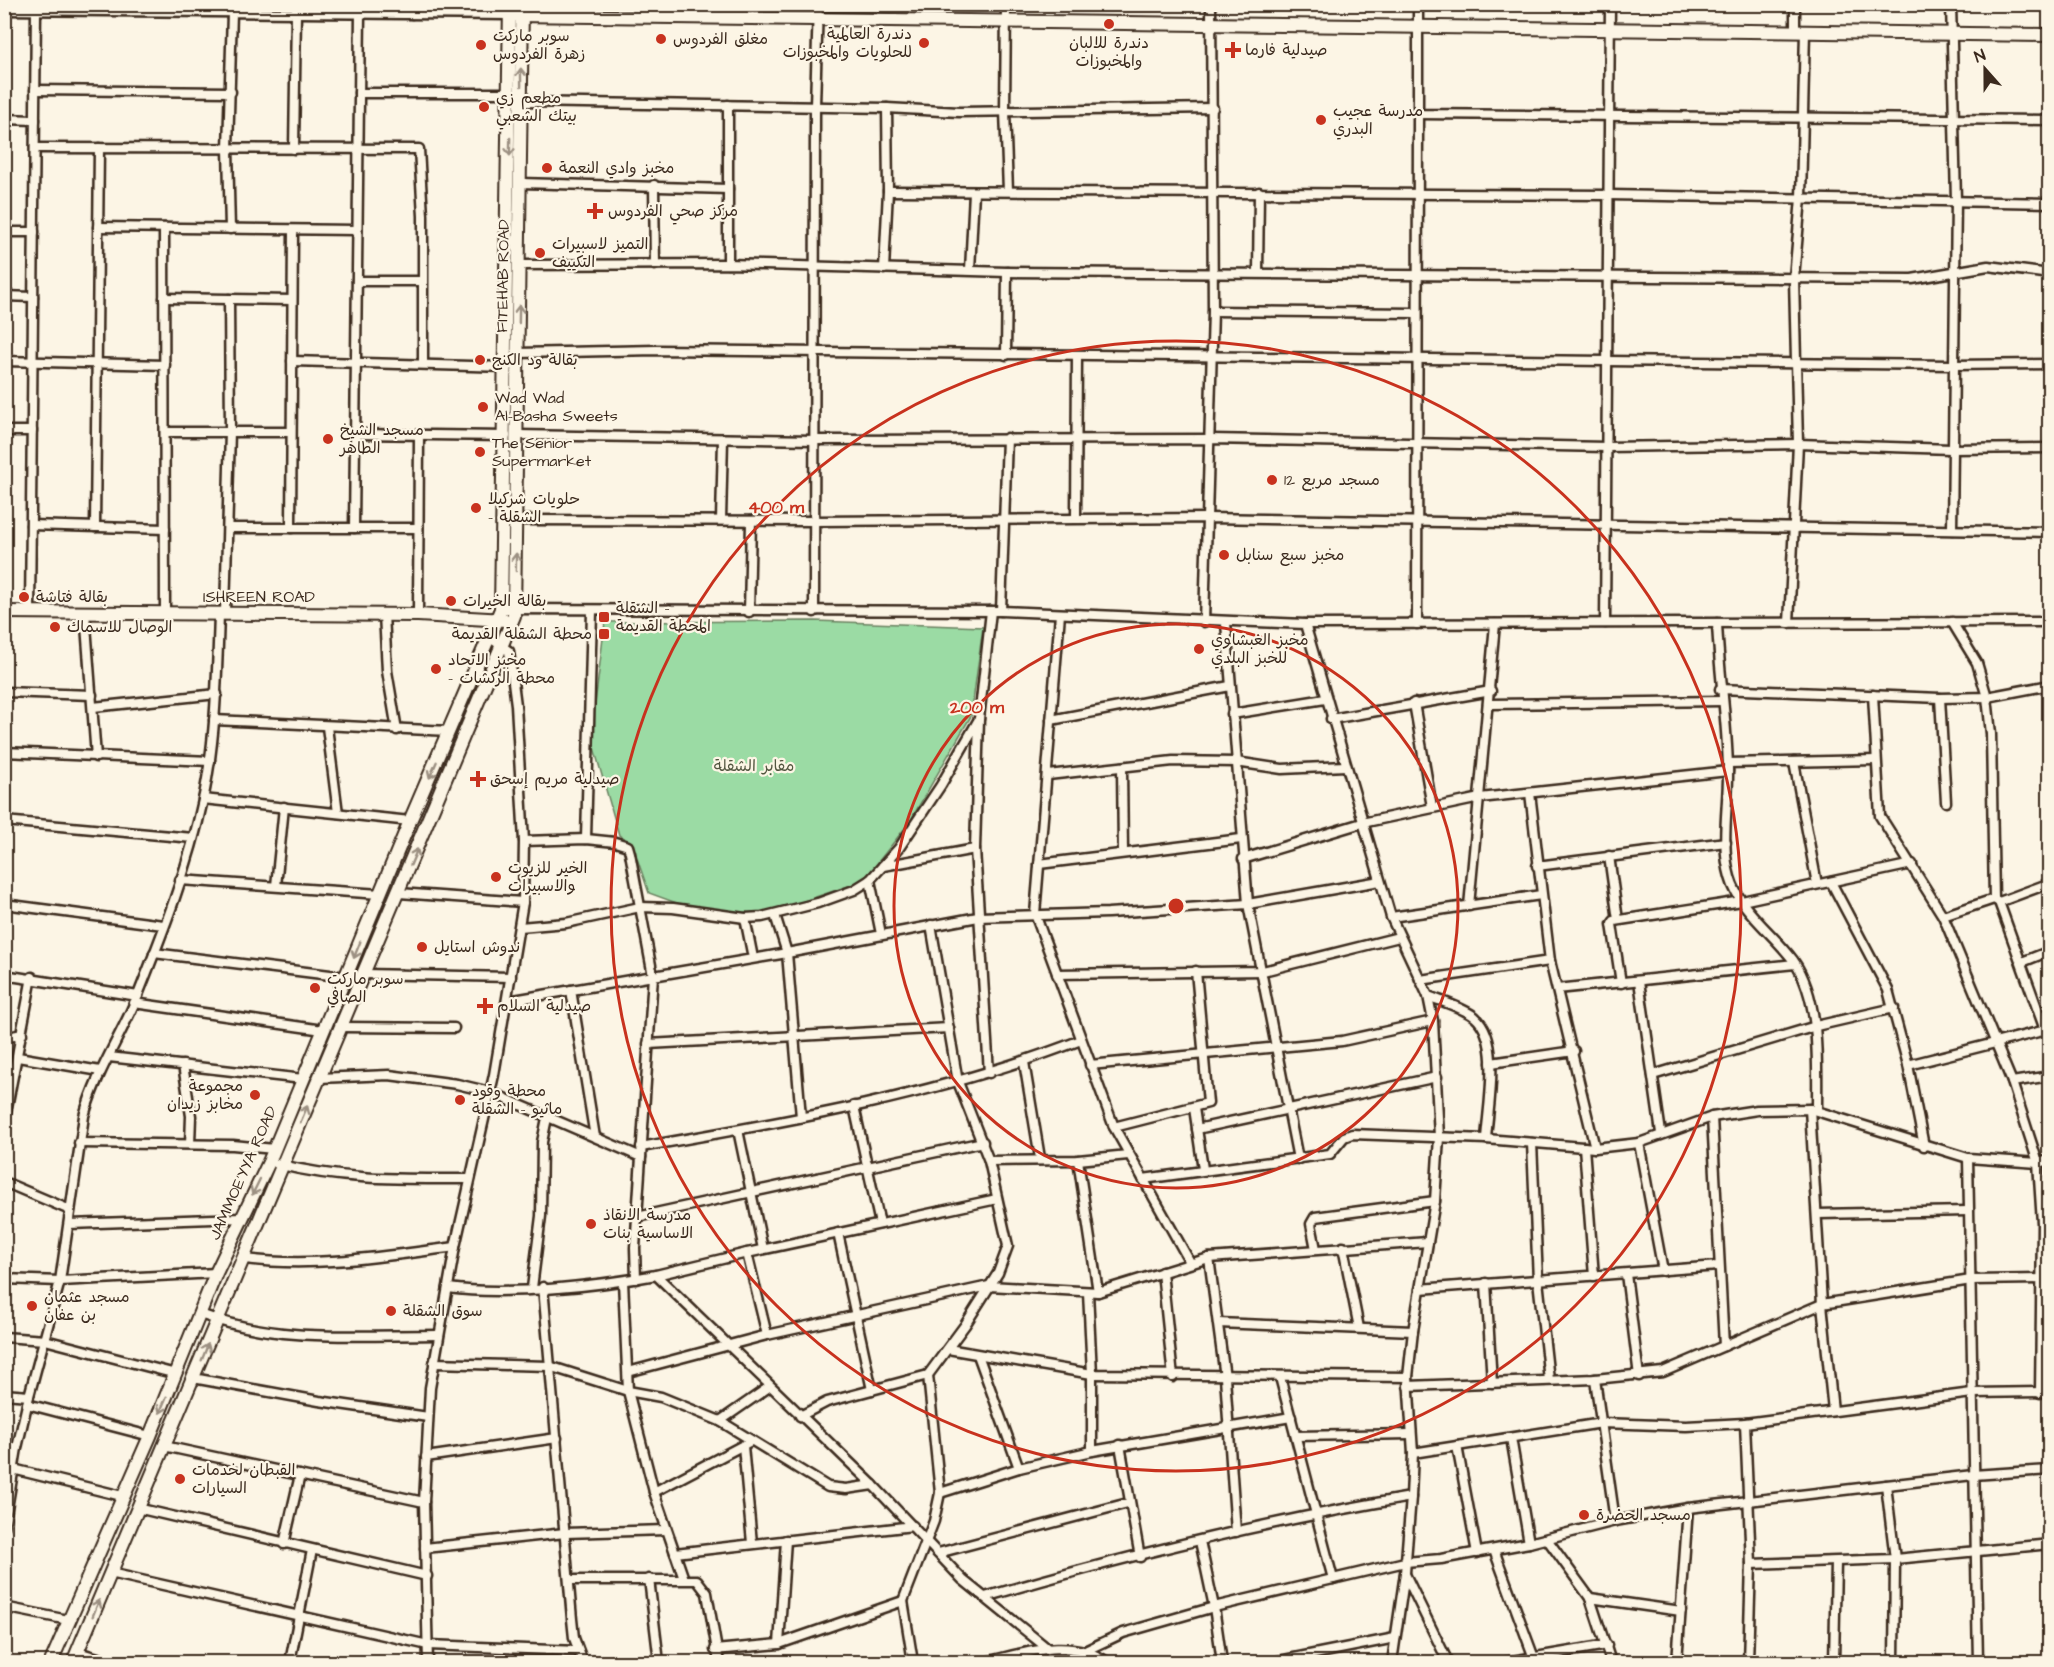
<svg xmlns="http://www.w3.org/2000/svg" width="2054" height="1667" viewBox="0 0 2054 1667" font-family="'Architects Daughter','Playpen Sans Arabic',sans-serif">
<rect width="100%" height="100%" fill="#fcf5e5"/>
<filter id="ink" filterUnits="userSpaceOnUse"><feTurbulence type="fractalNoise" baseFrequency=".0167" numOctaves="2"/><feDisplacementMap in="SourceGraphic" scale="12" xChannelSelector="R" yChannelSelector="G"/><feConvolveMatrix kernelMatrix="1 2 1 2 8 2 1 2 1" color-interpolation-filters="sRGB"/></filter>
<g filter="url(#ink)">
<path fill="#9bdba4" stroke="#6b8261" stroke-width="1.5" d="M815,621L983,627L971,716L909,823L863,881L754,918L693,909L649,893L632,844L619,835L591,737L605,622Z"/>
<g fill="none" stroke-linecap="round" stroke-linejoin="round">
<defs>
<g id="street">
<path d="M1006,4L1005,111L1008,191"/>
<path d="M1418,4V114L2050,120"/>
<path d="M1951,4L1956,200L1952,530"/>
<path d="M4,10L510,15"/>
<path d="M412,14V4"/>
<path d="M1795,31V4"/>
<path d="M35,90L231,92"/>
<path d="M359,93H510"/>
<path d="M522,102L887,108L959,112L1213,108"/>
<path d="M4,119L35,120"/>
<path d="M35,148L419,149L423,216V364"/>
<path d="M294,149L296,13"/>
<path d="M521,183L728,189"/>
<path d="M654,185L655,265"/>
<path d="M888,191L1609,195L2050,203"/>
<path d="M98,227L357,230"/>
<path d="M164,228L165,613"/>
<path d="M230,229L228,149L232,12"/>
<path d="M4,232H34"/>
<path d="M728,264V105"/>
<path d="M520,265L728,264L1007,272L1912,279L1988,266L2050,274"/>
<path d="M884,269L888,191L887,108"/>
<path d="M970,270L974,192"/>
<path d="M1258,273L1259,192"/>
<path d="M357,281H422"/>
<path d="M4,296L33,297"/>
<path d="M164,298L292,300"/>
<path d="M1213,311L1416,313"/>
<path d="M518,353L656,350L1953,365L2050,364"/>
<path d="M1006,355L1007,272"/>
<path d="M4,361L165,365"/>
<path d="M292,361L507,367"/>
<path d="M4,431H32"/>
<path d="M165,432H291"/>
<path d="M355,434L506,436"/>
<path d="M517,435L815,440L1211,439L1607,447L1798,444L1951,449L2050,448"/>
<path d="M1076,518L1077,356"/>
<path d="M517,520L814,521L1208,518L2050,532"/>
<path d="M721,520L723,439"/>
<path d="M31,525L165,529"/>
<path d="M95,527L99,148"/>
<path d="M228,528H417"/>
<path d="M291,528L293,230"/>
<path d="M354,528L360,13"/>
<path d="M501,609L1001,611L1305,624L2050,622"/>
<path d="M1001,611L1007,438"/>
<path d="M30,612L36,10"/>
<path d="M85,612L96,757"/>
<path d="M749,612L751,521"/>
<path d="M814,612L815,106L818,4"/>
<path d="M225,613L230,431L229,299"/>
<path d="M384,614L387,671L397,730"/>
<path d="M1060,614L1035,914L1114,1127L1190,1262"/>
<path d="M418,615L419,435"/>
<path d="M1204,622L1213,311L1211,4"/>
<path d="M1952,622L1977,663L1987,697L1991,734L1994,899"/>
<path d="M1226,623L1248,904L1298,1159"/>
<path d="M1605,623L1610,4"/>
<path d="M1717,623C1719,671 1727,720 1728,768C1729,804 1720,842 1730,877C1739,910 1773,933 1793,960C1821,999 1817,1064 1817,1110"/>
<path d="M1789,623L1798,444L1794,278L1801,198L1805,31"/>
<path d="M1305,624L1391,917L1428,996L1433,1021L1439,1137L1435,1201L1413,1331L1408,1377L1413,1453L1411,1497L1405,1573L1392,1662"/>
<path d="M1417,624L1418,114"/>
<path d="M1720,689L1940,698L1987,697L2050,685"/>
<path d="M4,692L92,695"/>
<path d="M1873,695L1880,816L1943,916L2012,1082L2038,1163L2042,1223L2040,1393"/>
<path d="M1940,698L1946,802"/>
<path d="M1414,703L1432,807"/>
<path d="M1490,704L1722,701"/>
<path d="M93,707L217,694"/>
<path d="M1232,714L1325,699"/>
<path d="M1331,719L1491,691"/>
<path d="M214,720L450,731"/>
<path d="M1051,720L1230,686"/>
<path d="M327,727L338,813"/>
<path d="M4,752L210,761"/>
<path d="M1794,762L1817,884"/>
<path d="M1728,763L1876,760"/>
<path d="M1122,767L1123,853"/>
<path d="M1048,775L1173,761L1236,762L1282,769L1345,766"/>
<path d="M1530,793L1550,961L1595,1148"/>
<path d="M203,799L410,821"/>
<path d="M4,821L193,838"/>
<path d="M586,839L592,611"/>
<path d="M524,841L586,839L615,842L628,846L630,853L653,976L635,1248L636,1279"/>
<path d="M1609,856L1618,920"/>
<path d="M1243,859L1362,823L1480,798L1728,771"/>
<path d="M1039,864L1241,839"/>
<path d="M883,866L975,849"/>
<path d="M1537,866L1726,842"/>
<path d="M180,880L380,894"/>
<path d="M870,880L881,934"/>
<path d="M1831,882L1888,990L1908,1065L1924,1146"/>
<path d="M276,886L284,807"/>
<path d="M399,893L523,902"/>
<path d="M1999,902L2045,1030"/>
<path d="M4,904L163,925"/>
<path d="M1469,906L1495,624"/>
<path d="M775,915L787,953L801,1117"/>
<path d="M1943,916L1994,899L1999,902L2050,883"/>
<path d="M1391,917L1541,895"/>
<path d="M745,918L753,958"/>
<path d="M520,927L566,923L640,907L673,908L745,918L762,917L818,903L854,890L870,880L899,848L941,785L979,719"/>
<path d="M154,953L346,977"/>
<path d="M2022,962L2050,951"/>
<path d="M364,974L511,977"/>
<path d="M1057,974L1263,971L1399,937"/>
<path d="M4,975L138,996"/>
<path d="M1420,980L1550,961"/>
<path d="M1639,981L1661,1133"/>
<path d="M1621,983L1612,924L1614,921L1742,901L1912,864"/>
<path d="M1557,989L1795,964"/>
<path d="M571,990L595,1137"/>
<path d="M1428,996C1443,1002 1462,1007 1475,1017C1502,1040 1488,1107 1486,1139"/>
<path d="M508,1001L787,953L978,917L1108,913L1248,904L1380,881"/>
<path d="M134,1003L323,1030"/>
<path d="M342,1027L454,1028"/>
<path d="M4,1038L22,1034"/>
<path d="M648,1044L949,1028"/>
<path d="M18,1057L100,1071"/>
<path d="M109,1057L303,1079"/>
<path d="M1024,1062L1040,1158"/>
<path d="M1491,1063L1574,1051"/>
<path d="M183,1065L191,1116L190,1144"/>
<path d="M1090,1065L1342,1041L1433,1021"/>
<path d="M1908,1065L2050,1029"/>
<path d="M989,1073L975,849L979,719L991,611"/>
<path d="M1653,1075L1816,1026L1894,1008"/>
<path d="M319,1078L389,1075L457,1084L490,1092L641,1157"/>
<path d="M2012,1082L2050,1076"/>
<path d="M854,1106L880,1224"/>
<path d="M1194,1108L1203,1169"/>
<path d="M1810,1109L1822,1304L1833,1411"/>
<path d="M1712,1117L1724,1346"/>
<path d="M4,1123L32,977"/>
<path d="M1114,1127L1208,1103L1196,971"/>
<path d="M1197,1129L1437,1077"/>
<path d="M738,1130L763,1249"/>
<path d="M79,1143L233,1145L274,1149"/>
<path d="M1532,1143L1538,1280L1549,1380"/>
<path d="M1639,1143L1663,1271"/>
<path d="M641,1147C790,1121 940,1095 1081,1040"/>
<path d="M1584,1147L1594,1276"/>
<path d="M1968,1158L1978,1662"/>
<path d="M1078,1160L1098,1292"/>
<path d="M989,1161L1078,1160L1128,1155"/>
<path d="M277,1164C346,1181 400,1179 470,1179"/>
<path d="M1143,1179L1330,1154L1344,1137L1352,1134L1486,1139L1595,1148L1639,1143L1712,1117L1757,1110L1810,1109L1968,1158L2038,1163L2050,1160"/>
<path d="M4,1182L70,1210"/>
<path d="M1818,1214L1968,1211"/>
<path d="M637,1217L983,1142"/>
<path d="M69,1224L242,1218"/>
<path d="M838,1233L872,1390"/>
<path d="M1343,1247L1359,1328"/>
<path d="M1316,1249L1311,1224L1315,1217L1435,1201"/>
<path d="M747,1253L767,1335"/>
<path d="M1209,1258L1225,1377L1236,1532"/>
<path d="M245,1259C315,1268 385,1256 455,1247"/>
<path d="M1162,1272L1173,1377"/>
<path d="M1626,1274L1639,1376"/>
<path d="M656,1275L747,1253L997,1199"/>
<path d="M4,1279L60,1281L216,1273"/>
<path d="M623,1281L628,1391L654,1492L684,1579"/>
<path d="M1486,1283L1492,1383"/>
<path d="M543,1287L572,1619L574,1638L583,1662"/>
<path d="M448,1288C507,1296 597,1286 656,1275L873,1485L963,1580L1047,1648"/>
<path d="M532,1288L541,1216L542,1142L547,1118"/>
<path d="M1420,1289L1718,1266"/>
<path d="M1088,1292L1092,1374V1451"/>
<path d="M200,1314C277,1343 357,1335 438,1335"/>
<path d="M1218,1323L1413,1331"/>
<path d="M4,1337L45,1340L176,1374"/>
<path d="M948,1349L1092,1374L1408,1377"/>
<path d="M978,1355L1019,1468"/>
<path d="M434,1363L549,1366L628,1391L661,1397L720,1421L828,1487L846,1489L873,1485"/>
<path d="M628,1372L767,1335L989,1286L1098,1292L1209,1258L1428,1242"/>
<path d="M1280,1377L1333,1579"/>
<path d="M193,1378L319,1401L428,1417"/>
<path d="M1595,1379L1615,1521"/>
<path d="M1408,1386L1595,1379L1663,1372L1822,1304L1971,1280L2050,1279"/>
<path d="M4,1394L29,1396"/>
<path d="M27,1404L150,1436"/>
<path d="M800,1416L827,1402L928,1375"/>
<path d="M720,1421L769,1387"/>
<path d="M1745,1423L1751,1564L1748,1662"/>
<path d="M1296,1436L1411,1434"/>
<path d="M1511,1438L1529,1543"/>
<path d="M1120,1445L1140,1557"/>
<path d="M164,1446L424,1502"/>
<path d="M743,1446L752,1543"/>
<path d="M1457,1446L1477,1553"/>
<path d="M4,1447L17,1448"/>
<path d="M1413,1453L1602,1423L1686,1426L1745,1423L1972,1393L2050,1392"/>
<path d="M426,1457L557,1438"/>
<path d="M13,1469L122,1496"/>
<path d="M1886,1485L1895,1559L1894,1662"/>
<path d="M654,1492L751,1441"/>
<path d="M940,1493L1019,1468L1092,1451L1291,1417"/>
<path d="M137,1508L427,1576"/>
<path d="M4,1527L17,1448L29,1396L60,1281L84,1116C96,1073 121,1036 138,995C163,932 189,866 203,800C216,739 217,675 219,613"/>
<path d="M1547,1539L1590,1598L1611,1662"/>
<path d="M1200,1541L1214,1607L1222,1662"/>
<path d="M284,1544L300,1475"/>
<path d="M425,1548L565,1533L666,1530"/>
<path d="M1494,1550L1534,1658"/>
<path d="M675,1553L913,1526"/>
<path d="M938,1553L1128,1503"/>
<path d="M1751,1564L1895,1559L2050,1544"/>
<path d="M110,1573L428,1645L578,1651"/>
<path d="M1405,1574L1448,1662"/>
<path d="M649,1579L659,1662"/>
<path d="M570,1580H697L707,1593L719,1662"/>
<path d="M985,1597C1125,1556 1267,1521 1411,1497"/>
<path d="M1590,1598L1681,1611"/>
<path d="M4,1607L68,1620"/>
<path d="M779,1644L786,1540"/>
<path d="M715,1650L779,1644L903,1601"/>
<path d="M1087,1650L1123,1633L1214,1607L1333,1579L1405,1562L1441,1559L1529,1543L1615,1521L1688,1508L1973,1475L2050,1470"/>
<path d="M78,1652L111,1662"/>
<path d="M1022,1654L1025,1662"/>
<path d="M290,1662L312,1550"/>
<path d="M428,1662L424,1502L430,1388L455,1247L494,1075L523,902L524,841L516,705L509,651L490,638"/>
<path d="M913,1662L903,1601L934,1521L940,1493L928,1375L965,1325L998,1273L1008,1246L989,1161L958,1082L931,925"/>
<path d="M985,1662C1025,1653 1071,1636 1107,1662"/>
<path d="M1274,1662L1395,1638"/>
<path d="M1506,1662L1607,1645"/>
<path d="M1677,1662L1688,1508"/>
<path d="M1834,1662L1836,1562"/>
</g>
<g id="secondary">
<path d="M514,15L2050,35"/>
<path d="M4,612L418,615L505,620"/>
<path d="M51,1662L150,1436L216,1273L269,1162L410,821L501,609L510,4"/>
<path d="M73,1662L514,616L522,4"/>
</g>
</defs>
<use href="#street" stroke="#3b2a1e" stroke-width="13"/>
<use href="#secondary" stroke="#3b2a1e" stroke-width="16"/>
<use href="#street" stroke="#fcf5e5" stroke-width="8"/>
<use href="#secondary" stroke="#fcf5e5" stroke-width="12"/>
</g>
<defs><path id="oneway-shaft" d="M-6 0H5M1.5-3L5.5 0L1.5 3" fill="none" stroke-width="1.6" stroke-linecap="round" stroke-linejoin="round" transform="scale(1.5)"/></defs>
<g stroke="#9c9082">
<use href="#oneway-shaft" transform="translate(521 77) rotate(-91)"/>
<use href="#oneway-shaft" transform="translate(510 147) rotate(91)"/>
<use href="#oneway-shaft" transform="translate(519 314) rotate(-89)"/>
<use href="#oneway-shaft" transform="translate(516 562) rotate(-89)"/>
<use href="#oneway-shaft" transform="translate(433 770) rotate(114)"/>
<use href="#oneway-shaft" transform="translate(414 857) rotate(-67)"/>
<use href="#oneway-shaft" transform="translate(357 950) rotate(112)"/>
<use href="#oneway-shaft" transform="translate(304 1114) rotate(-67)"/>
<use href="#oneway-shaft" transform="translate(256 1187) rotate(116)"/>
<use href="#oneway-shaft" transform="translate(205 1352) rotate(-68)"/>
<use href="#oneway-shaft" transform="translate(163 1405) rotate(113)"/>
<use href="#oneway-shaft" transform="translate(96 1608) rotate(-68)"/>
</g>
</g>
<g fill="none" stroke="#c8321e" stroke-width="3">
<circle cx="1176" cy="906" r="282"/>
<circle cx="1176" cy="906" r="565"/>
</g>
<g fill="#c8321e" stroke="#fcf5e5" stroke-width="2">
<circle cx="1109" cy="24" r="6"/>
<circle cx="661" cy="39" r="6"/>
<circle cx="924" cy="43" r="6"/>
<circle cx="481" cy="45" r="6"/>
<path d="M1230 41h6v6h6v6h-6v6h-6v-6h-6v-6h6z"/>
<circle cx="484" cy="107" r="6"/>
<circle cx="1321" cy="120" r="6"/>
<circle cx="547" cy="168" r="6"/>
<path d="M592 202h6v6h6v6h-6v6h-6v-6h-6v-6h6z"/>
<circle cx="540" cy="253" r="6"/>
<circle cx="480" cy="360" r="6"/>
<circle cx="483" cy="407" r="6"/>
<circle cx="328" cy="439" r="6"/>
<circle cx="480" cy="452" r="6"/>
<circle cx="1272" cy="480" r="6"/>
<circle cx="476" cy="508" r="6"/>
<circle cx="1224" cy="555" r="6"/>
<circle cx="24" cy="597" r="6"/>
<circle cx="451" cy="601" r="6"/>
<rect x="598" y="611" width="12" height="12" rx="3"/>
<circle cx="55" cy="627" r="6"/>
<rect x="598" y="628" width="12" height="12" rx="3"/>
<circle cx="1199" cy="649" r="6"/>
<circle cx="436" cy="669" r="6"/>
<path d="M475 770h6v6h6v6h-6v6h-6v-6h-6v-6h6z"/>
<circle cx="496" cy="877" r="6"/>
<circle cx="422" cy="947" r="6"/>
<circle cx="315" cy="988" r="6"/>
<path d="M482 997h6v6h6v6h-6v6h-6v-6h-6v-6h6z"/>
<circle cx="255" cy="1095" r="6"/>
<circle cx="460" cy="1100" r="6"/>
<circle cx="591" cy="1224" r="6"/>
<circle cx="32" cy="1306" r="6"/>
<circle cx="391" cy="1311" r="6"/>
<circle cx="180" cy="1479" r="6"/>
<circle cx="1584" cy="1515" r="6"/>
</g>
<g text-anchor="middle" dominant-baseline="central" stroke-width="4.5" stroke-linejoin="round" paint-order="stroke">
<g font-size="16" fill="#3b2a1e" stroke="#fcf5e5" text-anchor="start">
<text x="912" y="34" text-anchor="end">دندرة العالمية<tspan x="912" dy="18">للحلويات والمخبوزات</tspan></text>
<text x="493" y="36">سوبر ماركت<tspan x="493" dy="18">زهرة الفردوس</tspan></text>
<text x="673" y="39">مغلق الفردوس</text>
<text x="1109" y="43" text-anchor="middle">دندرة للالبان<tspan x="1109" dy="18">والمخبوزات</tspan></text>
<text x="1245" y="50">صيدلية فارما</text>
<text x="496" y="98">مطعم زي<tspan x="496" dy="18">بيتك الشعبي</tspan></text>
<text x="1333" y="111">مدرسة عجيب<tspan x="1333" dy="18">البدري</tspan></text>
<text x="559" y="168">مخبز وادي النعمة</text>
<text x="608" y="211">مركز صحي الفردوس</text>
<text x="552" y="244">التميز لاسبيرات<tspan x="552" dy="18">التكييف</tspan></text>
<text x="492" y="360">بقالة ود الكنج</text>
<text x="495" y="398">Wad Wad<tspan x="495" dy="18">Al-Basha Sweets</tspan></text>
<text x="340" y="430">مسجد الشيخ<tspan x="340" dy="18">الطاهر</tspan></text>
<text x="492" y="443">The Senior<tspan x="492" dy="18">Supermarket</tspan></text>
<text x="1284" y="480">مسجد مربع 12</text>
<text x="488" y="499">حلويات شركيلا<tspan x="488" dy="18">- الشقلة</tspan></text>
<text x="1236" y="555">مخبز سبع سنابل</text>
<text x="36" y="597">بقالة فتاشة</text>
<text x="463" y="601">بقالة الخيرات</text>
<text x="616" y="608">الشقلة -<tspan x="616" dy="18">المحطة القديمة</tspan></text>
<text x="67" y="627">الوصال للاسماك</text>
<text x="592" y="634" text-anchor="end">محطة الشقلة القديمة</text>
<text x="1211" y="640">مخبز الغبشاوي<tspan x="1211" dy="18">للخبز البلدي</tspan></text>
<text x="448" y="660">مخبز الاتحاد<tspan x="448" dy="18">- محطة الركشات</tspan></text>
<text x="490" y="779">صيدلية مريم إسحق</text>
<text x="508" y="868">الخير للزيوت<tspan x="508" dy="18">والاسبيرات</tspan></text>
<text x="434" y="947">ندوش استايل</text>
<text x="327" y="979">سوبر ماركت<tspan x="327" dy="18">الصافي</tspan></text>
<text x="497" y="1006">صيدلية السلام</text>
<text x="243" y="1086" text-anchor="end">مجموعة<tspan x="243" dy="18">مخابز زيدان</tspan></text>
<text x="472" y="1091">محطة وقود<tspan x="472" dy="18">ماثيو - الشقلة</tspan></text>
<text x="603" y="1215">مدرسة الانقاذ<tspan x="603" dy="18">الاساسية بنات</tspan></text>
<text x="44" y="1297">مسجد عثمان<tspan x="44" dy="18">بن عفان</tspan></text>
<text x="403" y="1311">سوق الشقلة</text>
<text x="192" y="1470">القبطان لخدمات<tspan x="192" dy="18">السيارات</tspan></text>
<text x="1596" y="1515">مسجد الحضرة</text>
</g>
<g font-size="16" fill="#3b2a1e" stroke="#fcf5e5">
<text transform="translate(503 276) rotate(-89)">FITEHAB ROAD</text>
<text x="259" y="597">ISHREEN ROAD</text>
<text transform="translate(243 1173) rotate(-66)">JAMMOE'YYA ROAD</text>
</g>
<g font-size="16" fill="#535640" stroke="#fcf5e5">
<text x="754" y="766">مقابر الشقلة</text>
</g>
</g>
<circle cx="1176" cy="906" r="9" fill="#c8321e" stroke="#fcf5e5" stroke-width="3"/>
<g font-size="18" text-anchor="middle" font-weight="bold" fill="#c8321e" stroke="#fcf5e5" stroke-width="4.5" stroke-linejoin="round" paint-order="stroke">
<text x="776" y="513">400 m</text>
<text x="977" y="713">200 m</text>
</g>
<rect width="2054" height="1667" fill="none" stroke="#fcf5e5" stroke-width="24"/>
<rect x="12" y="12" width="2030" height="1643" fill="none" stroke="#3b2a1e" stroke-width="2" filter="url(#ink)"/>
<g transform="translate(1985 69) rotate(339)" stroke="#fcf5e5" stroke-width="4.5" paint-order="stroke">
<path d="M0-4.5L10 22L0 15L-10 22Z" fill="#3b2a1e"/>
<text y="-9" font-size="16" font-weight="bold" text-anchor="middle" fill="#3b2a1e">N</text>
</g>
</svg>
